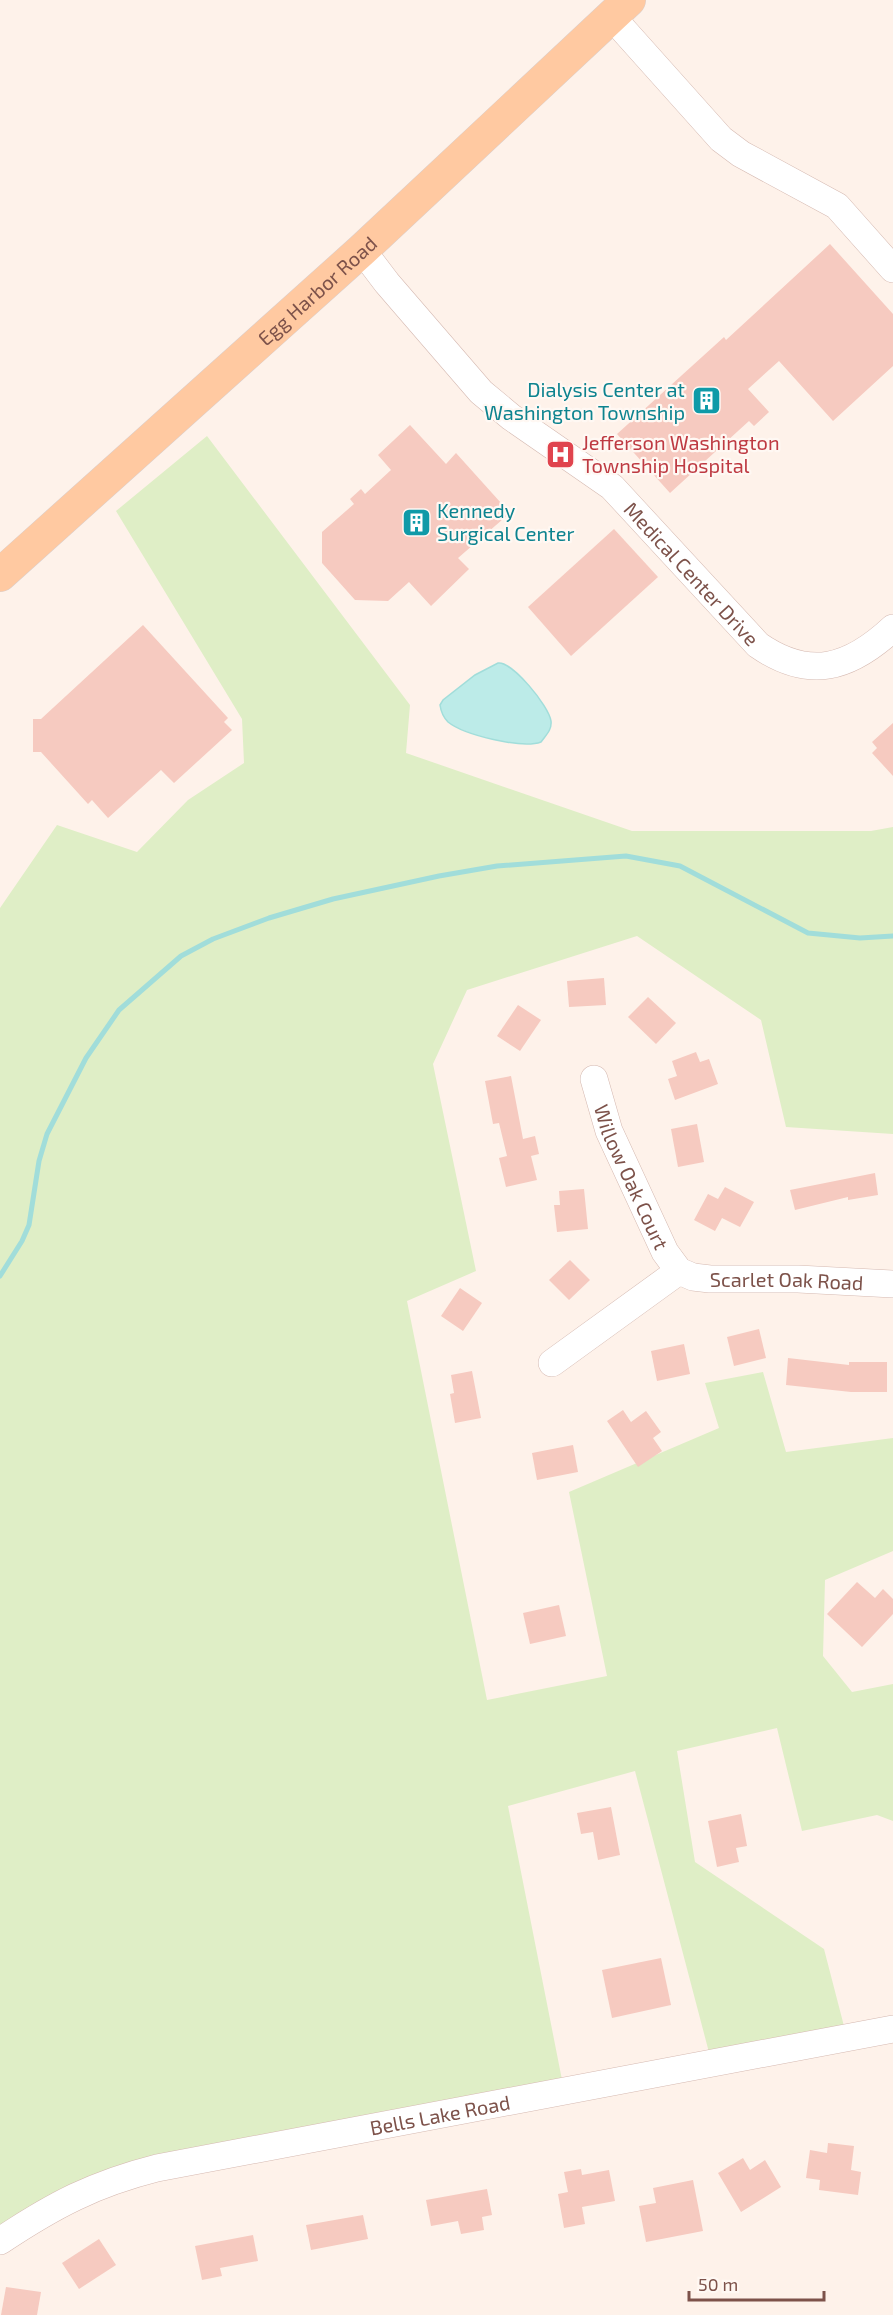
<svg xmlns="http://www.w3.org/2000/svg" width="893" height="2315" viewBox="0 0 893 2315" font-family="'Exo 2',sans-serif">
<rect width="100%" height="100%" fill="#fef2ea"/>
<path fill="#dfeec6" d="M207,436L410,705L406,753L632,831H871L893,827V1134L786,1127L761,1020L637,936L467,990L433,1064L476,1271L407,1301L487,1700L607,1676L569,1492L719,1428L705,1383L763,1372L786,1452L893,1438V1551L825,1580L823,1656L852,1692L893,1684V1821L877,1815L802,1831L777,1728L677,1751L695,1862L824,1949L845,2030L711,2060L635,1771L508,1806L564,2090L75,2190L0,2237V908L57,825L137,852L188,800L244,763L242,719L116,511Z"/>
<path fill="#bcebe8" stroke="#a1ddda" stroke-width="1.5" d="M498,663C512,661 549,706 551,721C552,730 546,735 541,742C522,749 464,735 448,722C443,717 441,712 440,705L443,700L475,675Z"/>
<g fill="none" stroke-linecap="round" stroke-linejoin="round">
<path stroke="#a1ddda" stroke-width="5" d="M0,1276L22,1241L29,1225L39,1161L47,1134L86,1058L119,1010L181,956L213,939L269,918L333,899L439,876L497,866L626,856L680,866L808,933L860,938L893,936"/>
</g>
<g fill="#f6cac0">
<path d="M830,244L893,314V366L833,421L779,361L748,389L769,412L754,426L749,421L670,493L617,434L724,337L726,340Z"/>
<path d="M410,425L446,464L456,453L510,513L458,558L469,569L431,606L409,582L388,601L355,600L322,563V532L354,504L350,499L361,489L365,494L391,470L378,455Z"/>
<path d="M614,529L658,577L571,656L528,607Z"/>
<path d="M143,625L228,718L224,722L232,730L174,783L161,770L108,818L92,800L88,804L41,752H33V719H41Z"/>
<path d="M893,723V776L872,753L877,748L872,742Z"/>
<path d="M604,978L606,1005L569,1007L567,981Z"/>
<path d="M648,997L676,1023L656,1044L628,1017Z"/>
<path d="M518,1005L541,1020L520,1051L497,1036Z"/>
<path d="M696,1052L700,1062L709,1059L718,1084L675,1100L668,1079L677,1076L672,1061Z"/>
<path d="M511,1076L523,1139L535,1136L539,1154L531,1156L537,1180L506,1187L499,1158L507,1156L499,1123L493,1124L485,1081Z"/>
<path d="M697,1124L704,1162L678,1167L671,1129Z"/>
<path d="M875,1173L878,1195L848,1200V1197L795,1210L790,1190Z"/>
<path d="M725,1187L754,1202L740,1227L722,1218L715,1231L694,1220L708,1194L718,1199Z"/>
<path d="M584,1189L588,1229L557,1232L554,1205H560L559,1191Z"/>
<path d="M570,1260L590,1280L569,1300L549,1280Z"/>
<path d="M460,1288L482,1303L463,1331L441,1316Z"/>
<path d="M759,1329L766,1358L734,1366L727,1337Z"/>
<path d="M684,1344L690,1374L657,1381L651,1351Z"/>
<path d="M788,1358L849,1365V1362H887V1392H851L786,1385Z"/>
<path d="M472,1371L481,1418L455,1423L450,1394L454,1393L451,1375Z"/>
<path d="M623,1410L631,1422L646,1411L661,1432L653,1438L662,1451L638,1467L607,1421Z"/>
<path d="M573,1445L578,1472L537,1480L532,1453Z"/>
<path d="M857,1582L875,1598L883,1589L893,1599V1614L862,1647L827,1614Z"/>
<path d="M559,1605L566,1636L530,1644L523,1613Z"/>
<path d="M611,1807L620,1855L598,1860L593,1832L581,1834L577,1813Z"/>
<path d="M741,1814L747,1846L736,1848L739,1862L717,1867L708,1821Z"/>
<path d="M661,1958L671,2005L612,2018L602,1970Z"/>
<path d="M828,2143L854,2146L851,2170L861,2172L858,2195L819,2190L820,2180L806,2178L810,2150L827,2153Z"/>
<path d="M743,2158L750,2170L765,2160L781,2187L741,2212L718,2173Z"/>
<path d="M581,2169L582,2175L609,2170L615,2201L582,2207L585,2224L564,2228L558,2194L568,2192L564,2172Z"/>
<path d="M693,2180L703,2231L646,2242L639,2206L656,2203L653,2188Z"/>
<path d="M487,2189L492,2215L482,2217L484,2230L461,2234L458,2221L431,2226L426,2200Z"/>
<path d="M363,2215L368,2239L311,2250L306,2225Z"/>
<path d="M253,2235L258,2261L220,2268L222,2276L202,2280L195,2246Z"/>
<path d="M99,2239L116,2265L79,2289L62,2263Z"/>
<path d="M6,2287L41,2292L37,2315H1Z"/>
</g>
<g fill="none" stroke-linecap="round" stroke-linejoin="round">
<defs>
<g id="minor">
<path d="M611,16L721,139L741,154L837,206L893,269"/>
<path id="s1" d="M362,250L387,283L481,392L511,417L612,487L758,645C810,681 850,668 893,628"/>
<path id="s2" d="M594,1079L609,1131L665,1252L679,1271L693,1277L710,1279H798L893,1284"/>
<path d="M552,1363L679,1271"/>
<path id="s3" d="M0,2241C54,2205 94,2184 157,2168L893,2029"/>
</g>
<g id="major">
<path id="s4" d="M0,575L362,250L629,0"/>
</g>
</defs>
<use href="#minor" stroke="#d5b9b1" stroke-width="28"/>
<use href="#major" stroke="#dbcfcc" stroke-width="34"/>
<use href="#minor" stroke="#fff" stroke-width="27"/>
<use href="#major" stroke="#ffc9a1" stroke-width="33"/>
</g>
<defs>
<symbol id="building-square" viewBox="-11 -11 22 22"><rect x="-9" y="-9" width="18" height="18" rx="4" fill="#0f9aa8" stroke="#fff8f3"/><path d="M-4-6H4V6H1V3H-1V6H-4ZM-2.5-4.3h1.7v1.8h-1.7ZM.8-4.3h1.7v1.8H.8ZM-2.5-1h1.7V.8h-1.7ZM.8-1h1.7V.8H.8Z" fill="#fff"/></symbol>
<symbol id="hospital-square" viewBox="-11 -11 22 22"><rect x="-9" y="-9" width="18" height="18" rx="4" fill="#e0444e" stroke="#fff8f3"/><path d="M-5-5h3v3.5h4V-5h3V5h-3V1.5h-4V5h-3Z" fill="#fff"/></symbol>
</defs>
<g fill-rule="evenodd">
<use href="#building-square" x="690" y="384" width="33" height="33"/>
<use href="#hospital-square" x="544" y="438" width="33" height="33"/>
<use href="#building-square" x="400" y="506" width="33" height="33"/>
</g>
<g text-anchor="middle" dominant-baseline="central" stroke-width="4.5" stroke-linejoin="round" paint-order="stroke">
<g font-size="20" fill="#7d524a" stroke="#fff8f3">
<text stroke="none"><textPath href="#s4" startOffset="426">Egg Harbor Road</textPath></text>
<text stroke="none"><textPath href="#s1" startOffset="465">Medical Center Drive</textPath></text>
<text stroke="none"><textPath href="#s2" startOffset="105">Willow Oak Court</textPath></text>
<text stroke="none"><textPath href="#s2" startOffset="320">Scarlet Oak Road</textPath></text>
<text stroke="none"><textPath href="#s3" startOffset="462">Bells Lake Road</textPath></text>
</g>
<g font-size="20" fill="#0d838f" stroke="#fff8f3" text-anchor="end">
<text x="685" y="389">Dialysis Center at<tspan x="685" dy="23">Washington Township</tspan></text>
<text x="437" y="510" text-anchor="start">Kennedy<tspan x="437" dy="23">Surgical Center</tspan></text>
</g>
<g font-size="20" fill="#be3a42" stroke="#fff8f3" text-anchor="start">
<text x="582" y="442">Jefferson Washington<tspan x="582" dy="23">Township Hospital</tspan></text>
</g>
</g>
<path d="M689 2291v9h135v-9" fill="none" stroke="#7d524a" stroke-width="3"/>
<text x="698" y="2291" font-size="18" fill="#7d524a" stroke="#fff8f3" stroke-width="4.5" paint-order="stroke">50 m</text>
</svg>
